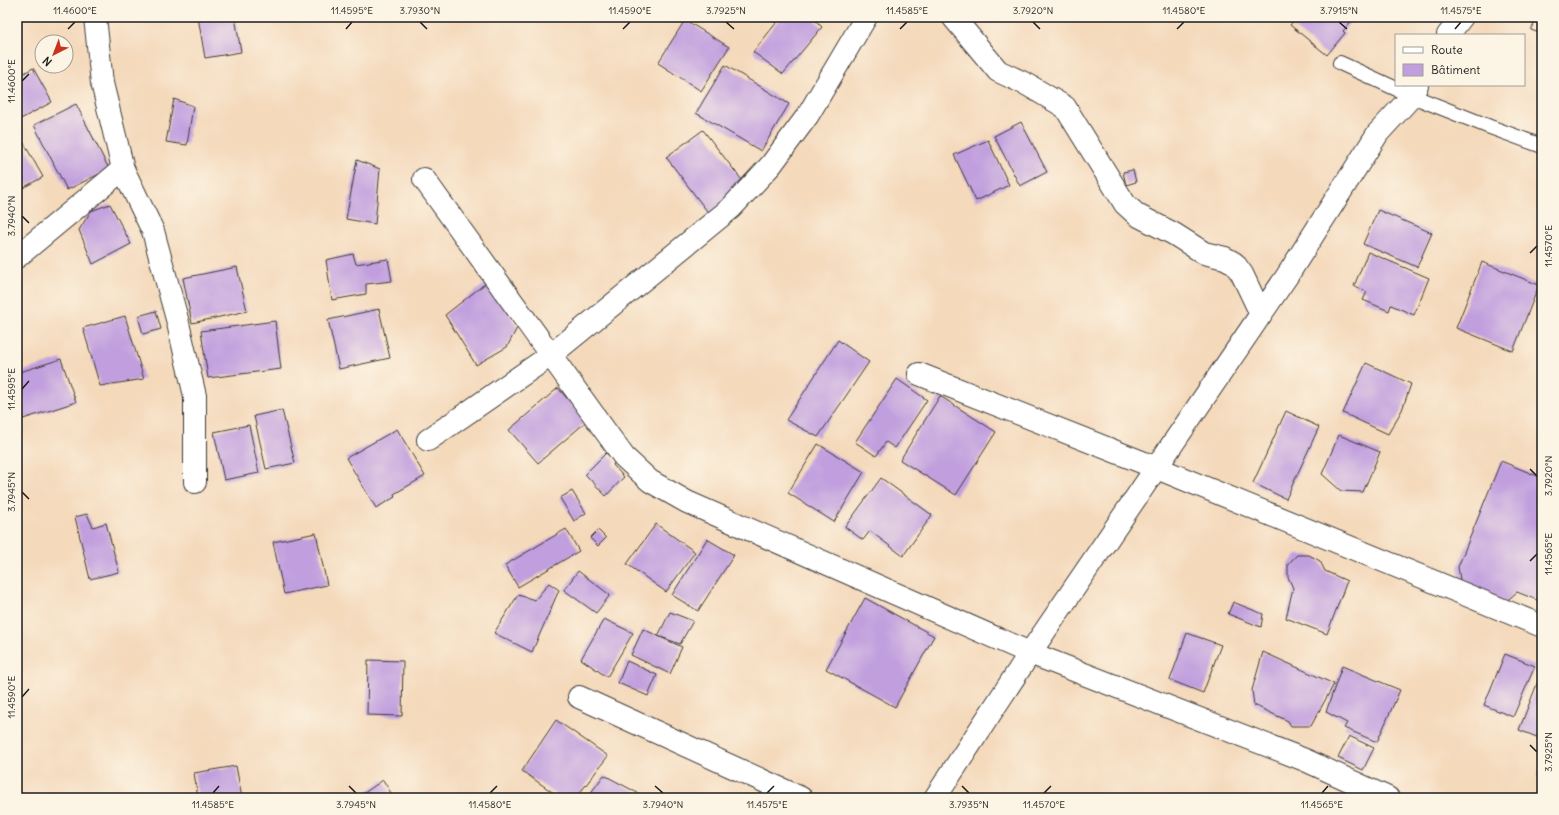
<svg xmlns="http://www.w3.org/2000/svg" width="1559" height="815" viewBox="0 0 1559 815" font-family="Delius,sans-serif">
<rect width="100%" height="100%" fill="#fcf5e5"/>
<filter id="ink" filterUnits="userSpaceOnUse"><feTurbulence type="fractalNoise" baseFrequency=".025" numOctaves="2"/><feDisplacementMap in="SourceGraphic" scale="8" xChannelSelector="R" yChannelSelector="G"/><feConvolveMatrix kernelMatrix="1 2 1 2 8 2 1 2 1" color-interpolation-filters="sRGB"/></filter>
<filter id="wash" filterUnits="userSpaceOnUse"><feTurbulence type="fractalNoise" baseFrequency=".012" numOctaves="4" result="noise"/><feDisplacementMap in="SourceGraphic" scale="16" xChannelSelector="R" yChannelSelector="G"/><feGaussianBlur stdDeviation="0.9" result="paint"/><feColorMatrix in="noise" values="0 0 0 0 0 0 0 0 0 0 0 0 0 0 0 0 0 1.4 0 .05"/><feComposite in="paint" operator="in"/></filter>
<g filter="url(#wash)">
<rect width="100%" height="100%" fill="#f4d9bb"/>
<g id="blocks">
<g fill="#c19fde">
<path d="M198,17H235L241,52L205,58Z"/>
<path d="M781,17H812L822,27L783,74L753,52Z"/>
<path d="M1297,17H1351L1353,19L1343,31L1345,33L1327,55L1290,25Z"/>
<path d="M1538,17H1542V34L1531,30Z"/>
<path d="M685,20L729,47L701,91L658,63Z"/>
<path d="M725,65L789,104L761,151L696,113Z"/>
<path d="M33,68L52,102L17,121V77Z"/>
<path d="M174,99L193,106L187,145L166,142Z"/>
<path d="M76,104L109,169L67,190L34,125Z"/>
<path d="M1021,122L1047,172L1020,186L994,136Z"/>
<path d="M703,130L745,184L710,215L666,157Z"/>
<path d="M21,138L43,177L17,191V140Z"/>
<path d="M988,140L1009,185L976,201L954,155Z"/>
<path d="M357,160L380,169L375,224L346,219Z"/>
<path d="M1133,170L1136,182L1126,185L1123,172Z"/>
<path d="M110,204L131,244L93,264L79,230L91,211Z"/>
<path d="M1378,210L1432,233L1417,267L1363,244Z"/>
<path d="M1368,252L1429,278L1414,315L1391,305L1389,311L1363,300L1367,292L1354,286Z"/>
<path d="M353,254L356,264L388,259L392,281L366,284V294L332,300L326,260Z"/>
<path d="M1482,262L1539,285L1513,351L1456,328Z"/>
<path d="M237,267L247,311L192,323L183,278Z"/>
<path d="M491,279L517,328L507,347L476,365L445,315Z"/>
<path d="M379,309L390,358L339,369L328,320Z"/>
<path d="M156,311L161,329L143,334L138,316Z"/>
<path d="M125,316L144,379L100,386L83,328Z"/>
<path d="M275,321L281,369L208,378L201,331Z"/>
<path d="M838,340L869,362L818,437L786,420Z"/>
<path d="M61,359L76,402L17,421V373Z"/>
<path d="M1366,363L1411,384L1402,410L1388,434L1343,413Z"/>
<path d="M897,379L927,400L895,448L886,442L876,456L855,442Z"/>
<path d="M558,388L587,421L538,463L509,430Z"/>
<path d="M940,396L996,432L956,495L900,460Z"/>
<path d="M282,410L295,463L266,469L254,416Z"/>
<path d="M1286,411L1319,427L1286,499L1253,483Z"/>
<path d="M249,425L259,473L224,480L214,432Z"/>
<path d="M397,429L425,476L394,494L395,497L376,508L346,458Z"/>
<path d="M1339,435L1380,452L1363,492L1341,491L1322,474Z"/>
<path d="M818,444L864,472L834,522L788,493Z"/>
<path d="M606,453L615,461L613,465L624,477L606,496L585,474Z"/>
<path d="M1501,461L1542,478L1538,505L1542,506V602L1517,592L1502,605L1461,586L1458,567Z"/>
<path d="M881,478L932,515L903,556L870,531L863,540L845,527Z"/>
<path d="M572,491L586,513L574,521L560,498Z"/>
<path d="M87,514L93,527L106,523L119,572L90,579L75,517Z"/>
<path d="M656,524L695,552L666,592L627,564Z"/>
<path d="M566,529L579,551L518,587L505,565Z"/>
<path d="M598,530L606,538L598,546L590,538Z"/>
<path d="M316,533L327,585L284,594L273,542Z"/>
<path d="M707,539L734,555L698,611L672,595Z"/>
<path d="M1297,555H1309L1320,561L1325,571L1347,581L1327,634L1286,618L1293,588L1288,577V564Z"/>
<path d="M578,571L610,595L596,613L564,590Z"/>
<path d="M549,583L559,590L532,652L494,633L518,595L535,600Z"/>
<path d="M865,598L934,636L895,707L826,669Z"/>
<path d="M1233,602L1263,614L1261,627L1228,614Z"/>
<path d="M670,612L693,621L680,644L658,636Z"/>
<path d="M604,619L633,633L607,677L581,659Z"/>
<path d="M643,629L682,647L670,674L631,655Z"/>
<path d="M1187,633L1221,645L1203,693L1170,680Z"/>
<path d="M1263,652L1334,684L1311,726H1291L1288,721L1254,705L1252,690Z"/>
<path d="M1505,654L1535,666L1513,717L1484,705Z"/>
<path d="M368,660L403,661L402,716L367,715Z"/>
<path d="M627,661L657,675L648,696L618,683Z"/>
<path d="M1342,666L1400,690L1377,742L1344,728L1347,723L1326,712Z"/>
<path d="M1542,671V739L1519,730Z"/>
<path d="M556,720L608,756L576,798H561L522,771Z"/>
<path d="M1349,736L1374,748L1363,770L1338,758Z"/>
<path d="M1542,764V777L1537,775Z"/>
<path d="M236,766L242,798H198L194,773Z"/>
<path d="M604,775L647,798H587Z"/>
<path d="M383,780L394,798H357Z"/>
</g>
</g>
</g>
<g filter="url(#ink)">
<use href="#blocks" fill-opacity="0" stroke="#3c3834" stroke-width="1"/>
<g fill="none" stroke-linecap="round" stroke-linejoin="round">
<defs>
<path id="service" d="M1340,63L1412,96L1490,127L1542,146"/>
<g id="minor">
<path d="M95,17L102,83L115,136L123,169L153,231L177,319L195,396V482"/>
<path d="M953,17L998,71L1028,85L1065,107L1125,204L1137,215L1174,234L1204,253L1225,258L1234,263L1242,274L1261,314"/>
<path d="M1448,35L1462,17"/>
<path d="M424,179L624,457L650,481L687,502L1030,653L1305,760L1388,798"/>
<path d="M17,257L123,169"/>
<path d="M919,374L1157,468L1542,626"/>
<path d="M428,440L551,355L731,208L771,165L808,115L866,17"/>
<path d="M579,697L801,798"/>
<path d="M935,798L1030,653L1287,276L1378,133L1412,96L1417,85"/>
</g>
</defs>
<use href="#service" stroke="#3c3834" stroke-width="16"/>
<use href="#minor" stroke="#3c3834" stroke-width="24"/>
<use href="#service" stroke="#fff" stroke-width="14"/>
<use href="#minor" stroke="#fff" stroke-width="22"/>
</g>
</g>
<path fill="none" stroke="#1c1c1c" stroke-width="1.5" d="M420,22L427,29M726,22L734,29M1033,22L1040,29M1339,22L1347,29M68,29L75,22M346,29L352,22M623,29L630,22M900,29L907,22M1177,29L1184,22M1455,29L1461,22M22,81L29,74M22,216L29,223M1530,253L1537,246M22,389L29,381M1530,469L1537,476M22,492L29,499M1530,561L1537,554M22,697L29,689M1530,745L1537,752M349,786L356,793M655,786L663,793M962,786L969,793M213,793L219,786M490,793L497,786M767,793L774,786M1044,793L1051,786M1322,793L1328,786"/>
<rect width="1559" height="815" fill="none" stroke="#fcf5e5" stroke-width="44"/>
<rect x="1395" y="34" width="130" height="52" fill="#fcf5e5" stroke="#a29e95"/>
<rect x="1403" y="47" width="20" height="6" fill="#ffffff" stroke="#a29e95"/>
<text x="1431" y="54" font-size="12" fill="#1c1c1c">Route</text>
<rect x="1403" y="64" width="20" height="12" fill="#c19fde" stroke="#a29e95"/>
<text x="1431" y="74" font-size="12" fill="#1c1c1c">Bâtiment</text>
<g transform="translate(54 54) rotate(222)"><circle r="19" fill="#fcf5e5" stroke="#a29e95"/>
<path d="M0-3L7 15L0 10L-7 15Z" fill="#c8321e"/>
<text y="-6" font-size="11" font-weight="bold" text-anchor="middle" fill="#1c1c1c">N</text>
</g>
<rect x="22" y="22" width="1515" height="771" fill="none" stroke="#1c1c1c" stroke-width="1.5"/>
<g font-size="10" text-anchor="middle" fill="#1c1c1c">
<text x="75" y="14">11.4600°E</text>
<text x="352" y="14">11.4595°E</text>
<text x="420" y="14">3.7930°N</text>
<text x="630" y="14">11.4590°E</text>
<text x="726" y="14">3.7925°N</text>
<text x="907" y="14">11.4585°E</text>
<text x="1033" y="14">3.7920°N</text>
<text x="1184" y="14">11.4580°E</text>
<text x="1339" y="14">3.7915°N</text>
<text x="1461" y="14">11.4575°E</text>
<text transform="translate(11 81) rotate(-90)" y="4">11.4600°E</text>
<text transform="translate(11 216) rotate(-90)" y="4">3.7940°N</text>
<text transform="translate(1548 246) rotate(-90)" y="4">11.4570°E</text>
<text transform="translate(11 389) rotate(-90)" y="4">11.4595°E</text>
<text transform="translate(1548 476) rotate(-90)" y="4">3.7920°N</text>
<text transform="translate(11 492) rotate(-90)" y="4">3.7945°N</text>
<text transform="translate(1548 554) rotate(-90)" y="4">11.4565°E</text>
<text transform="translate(11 697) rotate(-90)" y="4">11.4590°E</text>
<text transform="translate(1548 752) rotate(-90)" y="4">3.7925°N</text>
<text x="213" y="808">11.4585°E</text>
<text x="356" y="808">3.7945°N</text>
<text x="490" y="808">11.4580°E</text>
<text x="663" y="808">3.7940°N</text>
<text x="767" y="808">11.4575°E</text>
<text x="969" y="808">3.7935°N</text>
<text x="1044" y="808">11.4570°E</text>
<text x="1322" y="808">11.4565°E</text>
</g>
</svg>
